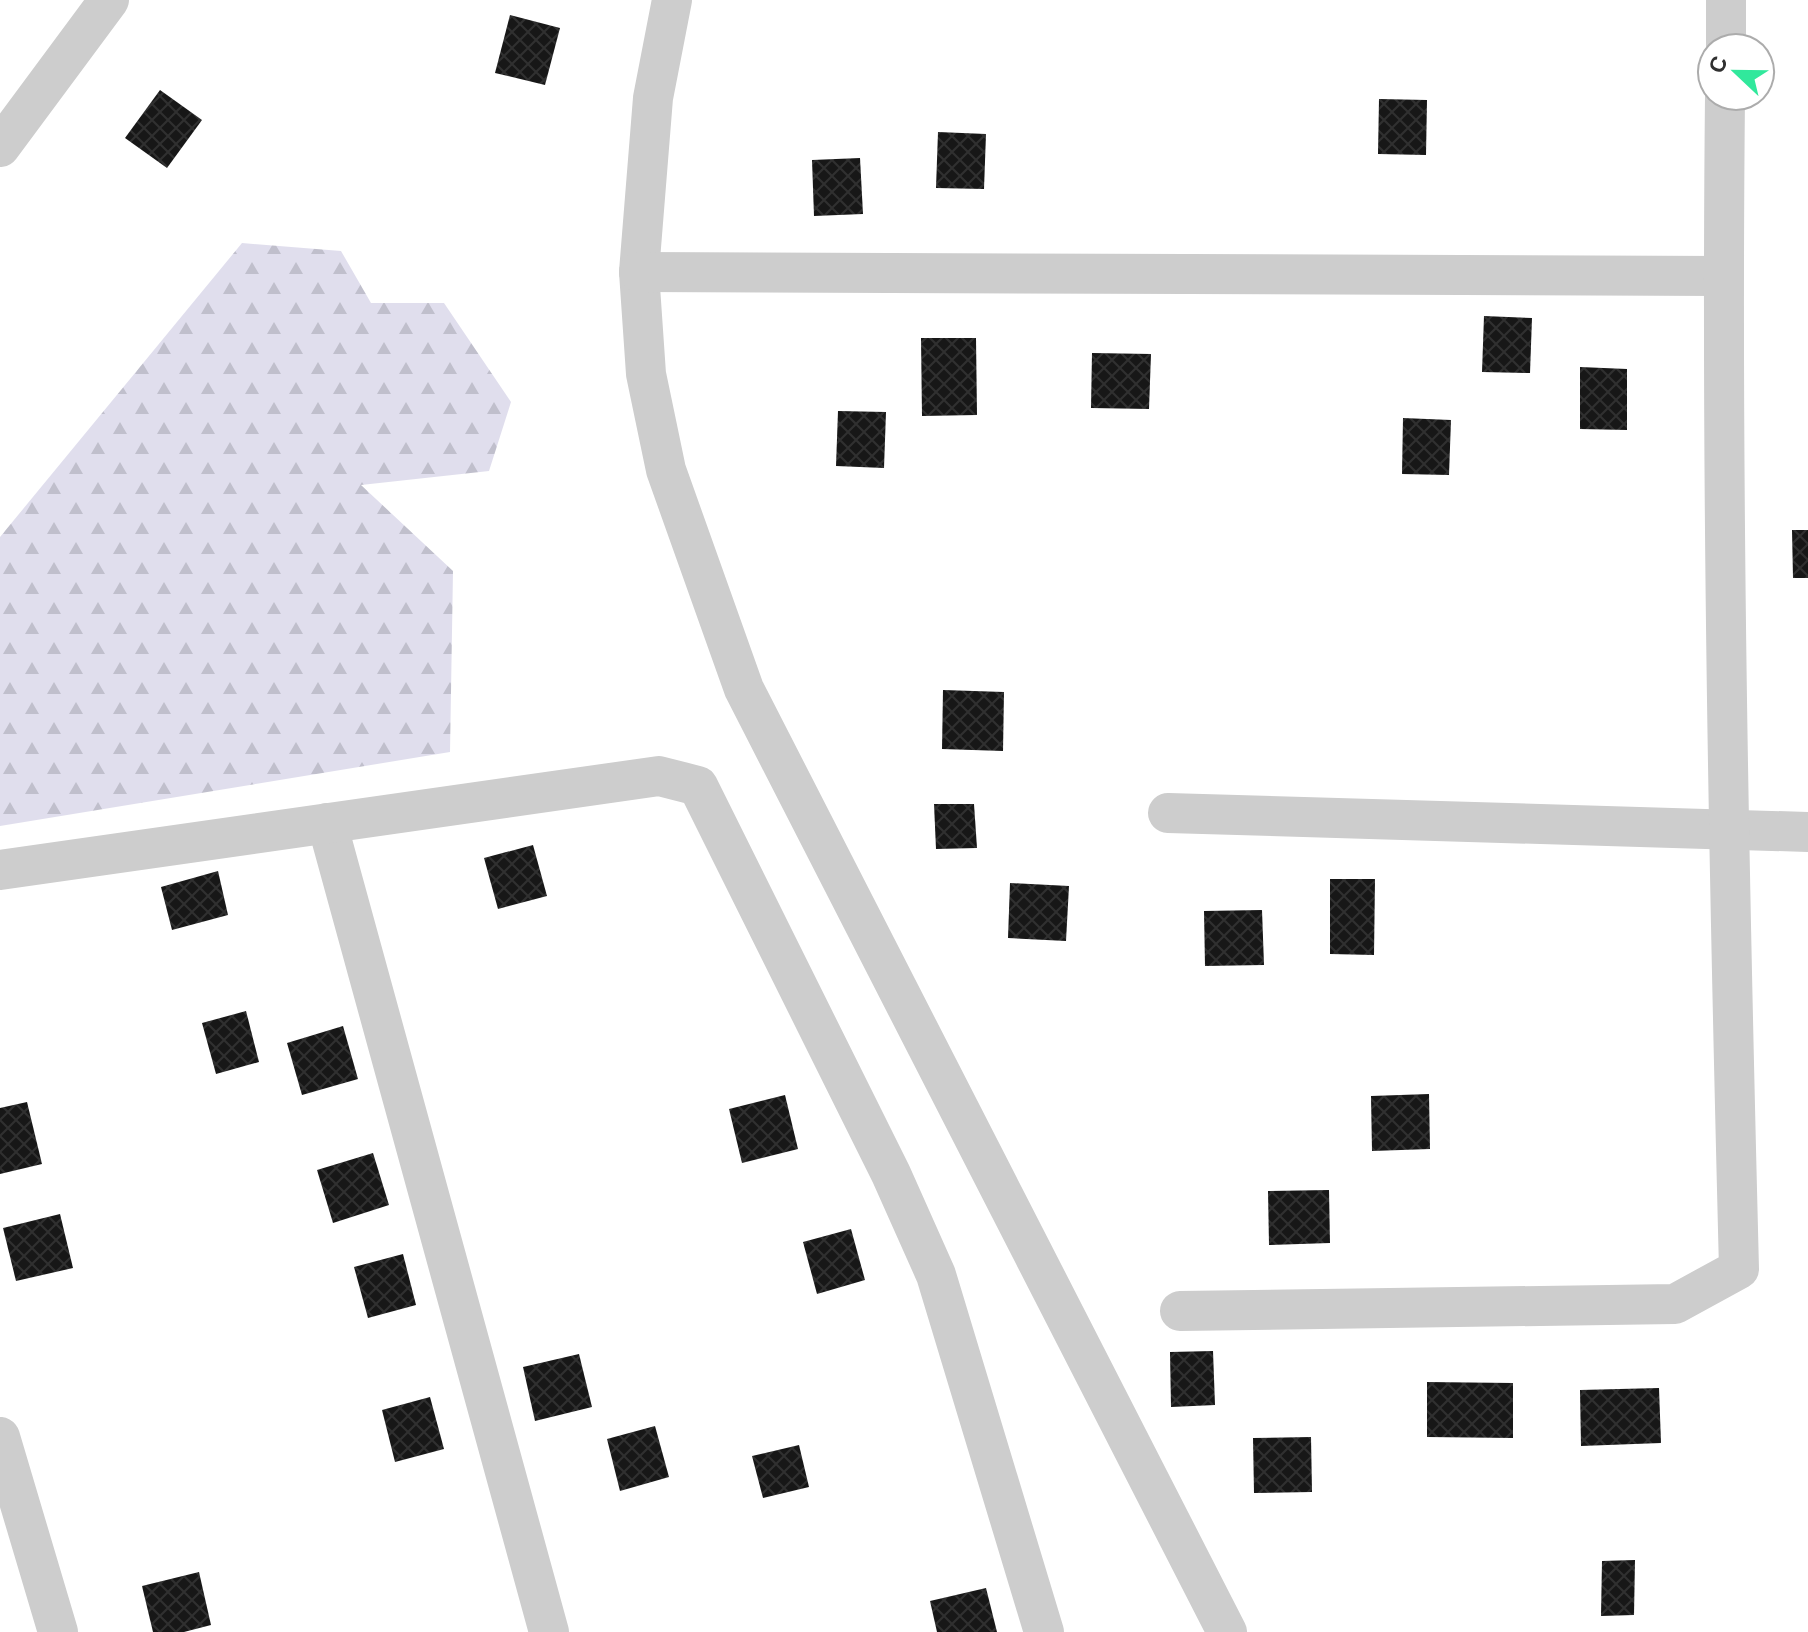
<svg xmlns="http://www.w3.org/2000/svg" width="1808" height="1632" viewBox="0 0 1808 1632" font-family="Barlow,sans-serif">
<defs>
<pattern id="forest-firs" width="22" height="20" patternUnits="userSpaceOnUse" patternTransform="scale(2)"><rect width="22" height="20" fill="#e0deed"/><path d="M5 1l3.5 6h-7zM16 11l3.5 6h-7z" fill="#c0bfcc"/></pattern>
<pattern id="building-cross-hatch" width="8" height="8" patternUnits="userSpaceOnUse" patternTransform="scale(2)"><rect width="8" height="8" fill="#171717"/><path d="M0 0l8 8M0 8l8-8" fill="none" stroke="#303030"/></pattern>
</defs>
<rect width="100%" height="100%" fill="#fff"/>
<path fill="url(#forest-firs)" d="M242,243L341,251L371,303H444L511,402L489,471L361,485L453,571L450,752L0,826V537Z"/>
<g fill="url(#building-cross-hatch)">
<path d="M510,15L560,28L545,85L495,73Z"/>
<path d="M160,90L202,120L167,168L125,138Z"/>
<path d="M1379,99L1427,100L1426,155L1378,154Z"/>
<path d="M938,132L986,134L984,189L936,188Z"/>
<path d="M860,158L863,214L814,216L812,160Z"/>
<path d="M1484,316L1532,318L1530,373L1482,372Z"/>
<path d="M921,338H976L977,415L922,416Z"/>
<path d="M1092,353L1151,354L1149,409L1091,408Z"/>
<path d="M1580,367L1627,369V430L1580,429Z"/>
<path d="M838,411L886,412L884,468L836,466Z"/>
<path d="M1403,418L1451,420L1449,475L1402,474Z"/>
<path d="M1792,530H1808V578H1793Z"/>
<path d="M943,690L1004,692L1003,751L942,749Z"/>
<path d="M934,804H974L977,848L936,849Z"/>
<path d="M533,845L547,896L498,909L484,858Z"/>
<path d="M218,871L228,915L172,930L161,887Z"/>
<path d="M1330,879H1375L1374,955L1330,954Z"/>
<path d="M1010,883L1069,886L1066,941L1008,938Z"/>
<path d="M1262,910L1264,965L1205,966L1204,911Z"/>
<path d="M246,1011L259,1062L216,1074L202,1023Z"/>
<path d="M343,1026L358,1079L302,1095L287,1043Z"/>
<path d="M1429,1094L1430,1149L1372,1151L1371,1096Z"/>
<path d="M785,1095L798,1149L742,1163L729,1109Z"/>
<path d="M27,1102L42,1164L0,1174V1108Z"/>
<path d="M373,1153L389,1205L333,1223L317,1170Z"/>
<path d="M1329,1190L1330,1243L1269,1245L1268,1191Z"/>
<path d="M60,1214L73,1268L16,1281L3,1228Z"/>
<path d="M851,1229L865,1280L817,1294L803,1242Z"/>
<path d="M403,1254L416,1305L368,1318L354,1267Z"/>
<path d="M1213,1351L1215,1405L1171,1407L1170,1352Z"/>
<path d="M579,1354L592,1407L535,1421L523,1367Z"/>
<path d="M1427,1382L1513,1383V1438L1427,1437Z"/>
<path d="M1659,1388L1661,1443L1581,1446L1580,1390Z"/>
<path d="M430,1397L444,1449L395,1462L382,1410Z"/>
<path d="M655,1426L669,1477L620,1491L607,1439Z"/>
<path d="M1311,1437L1312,1492L1254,1493L1253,1438Z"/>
<path d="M799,1445L809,1487L763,1498L752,1456Z"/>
<path d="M1635,1560L1634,1615L1601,1616L1602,1561Z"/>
<path d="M199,1572L211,1625L184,1632H153L142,1586Z"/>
<path d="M986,1588L997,1632H937L930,1601Z"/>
</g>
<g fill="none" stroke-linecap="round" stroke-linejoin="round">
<g stroke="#cdcdcd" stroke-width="40">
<path d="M672,0L653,98L639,272L646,374L666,470L744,689L1227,1632"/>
<path d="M1726,48V0"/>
<path d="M0,147L109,0"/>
<path d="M639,272L1723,276"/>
<path d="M1168,813L1808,832"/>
<path d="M327,823L549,1632"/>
<path d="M0,870L659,776L698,786L891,1174L936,1275L1044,1632"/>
<path d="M1180,1311L1675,1304L1739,1269C1729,878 1721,487 1725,96"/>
<path d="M0,1437L58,1632"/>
</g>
</g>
<g transform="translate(1736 72) rotate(292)"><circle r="38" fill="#ffffff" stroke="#acacac" stroke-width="2"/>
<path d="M0-6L14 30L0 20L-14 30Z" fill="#31e89c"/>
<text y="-12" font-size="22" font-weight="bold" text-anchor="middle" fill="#303030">С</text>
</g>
</svg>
